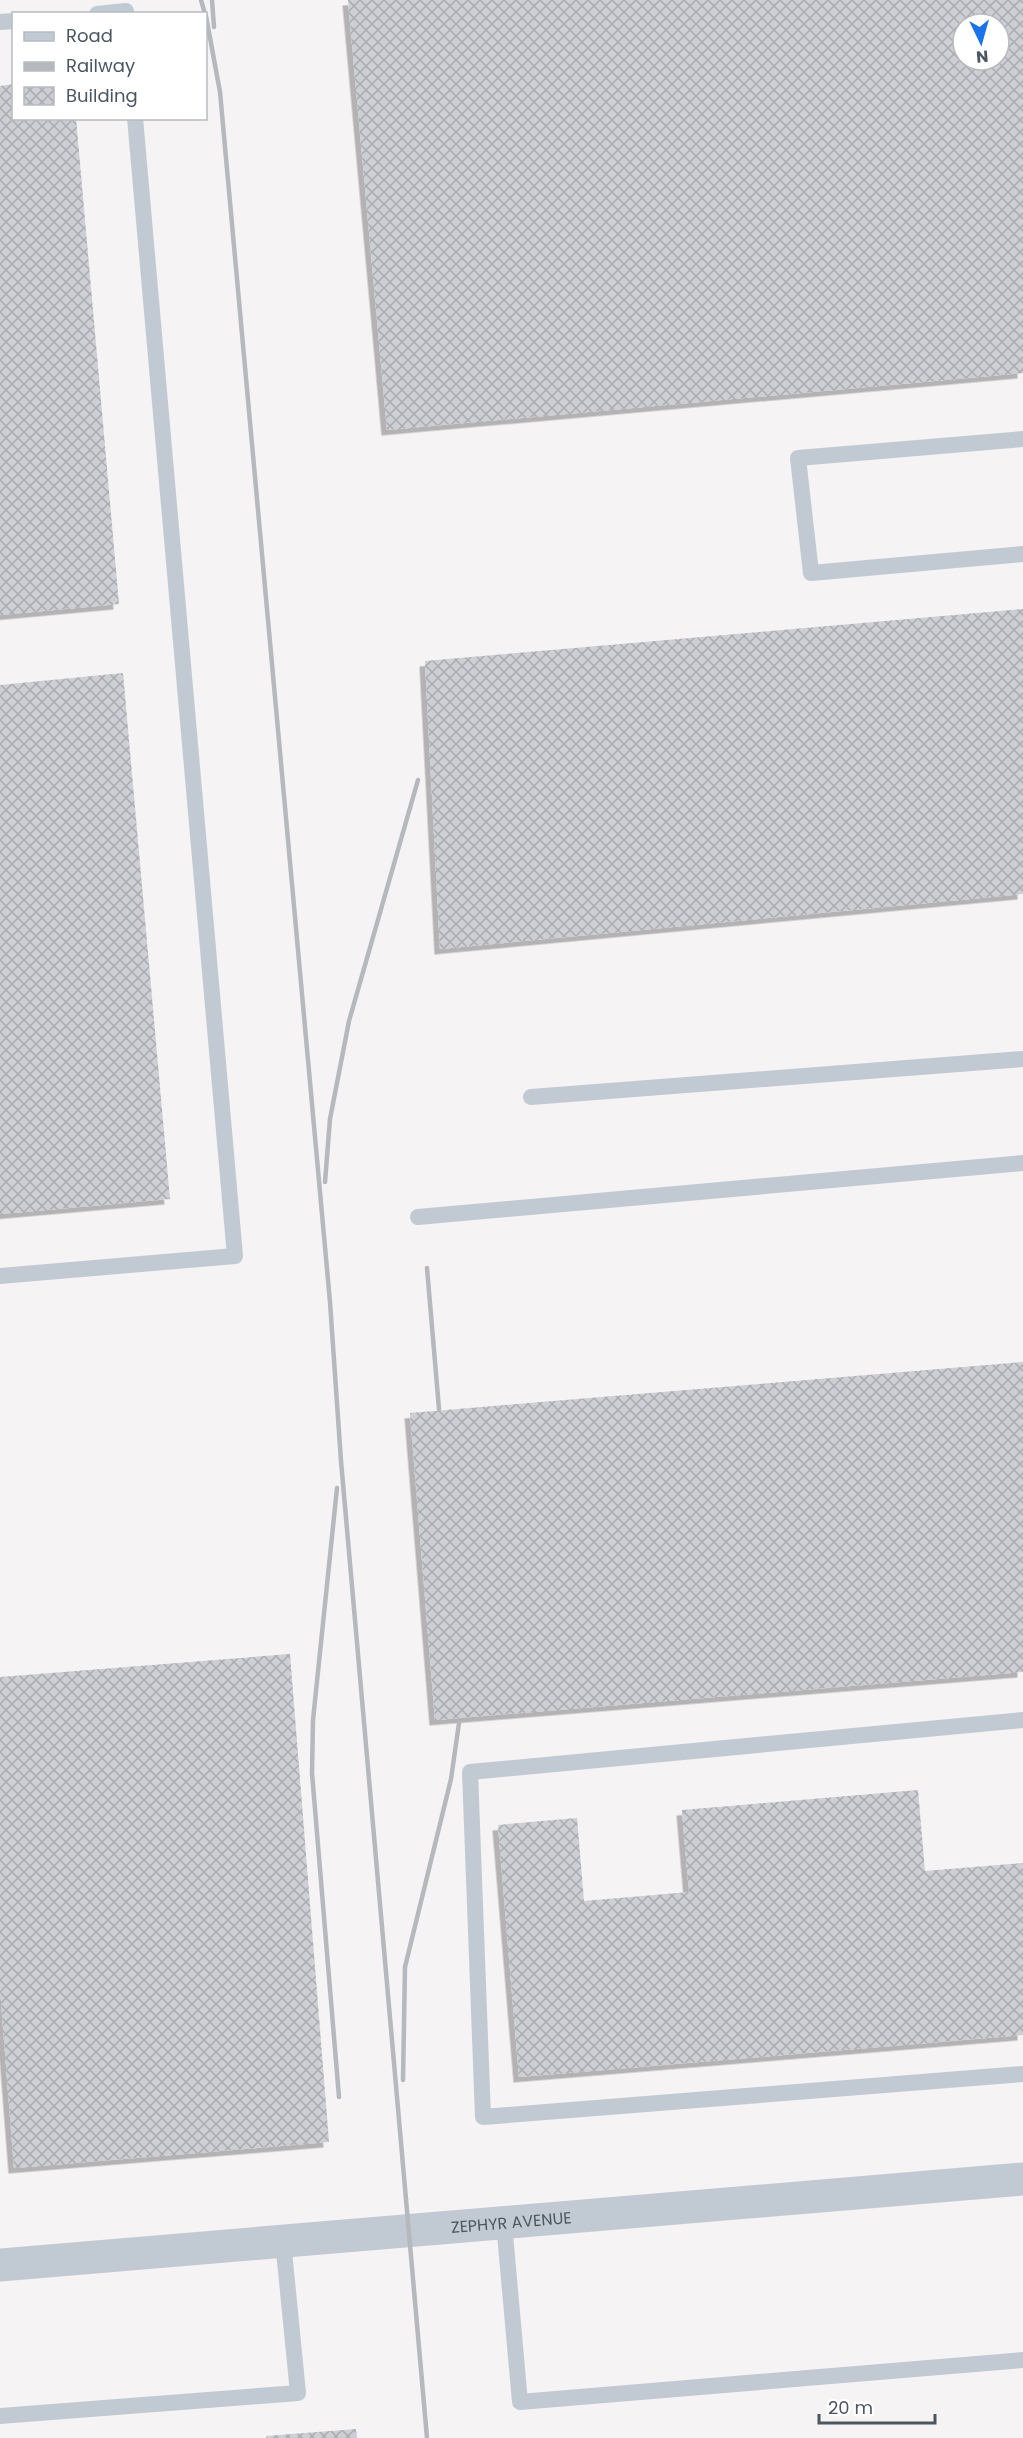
<svg xmlns="http://www.w3.org/2000/svg" width="1023" height="2438" viewBox="0 0 1023 2438" font-family="Poppins,sans-serif">
<defs>
<pattern id="building-cross-hatch" width="8" height="8" patternUnits="userSpaceOnUse" patternTransform="scale(1.5)"><rect width="8" height="8" fill="#cdcfd5"/><path d="M0 0l8 8M0 8l8-8" fill="none" stroke="#a8abb0"/></pattern>
<filter id="shadow"><feDropShadow dx="-5.5" dy="5.5" stdDeviation="0" flood-color="#0004"/></filter>
</defs>
<rect width="100%" height="100%" fill="#f5f3f3"/>
<g fill="url(#building-cross-hatch)" fill-rule="evenodd" filter="url(#shadow)">
<path d="M348,0H1023V373L387,430ZM963,24H999V60H963Z"/>
<path d="M14,84V118H76L119,604L0,615V86Z"/>
<path d="M1023,609V894L440,949L425,661Z"/>
<path d="M123,673L170,1199L0,1214V685Z"/>
<path d="M1023,1362V1672L435,1720L410,1413Z"/>
<path d="M290,1654L329,2142L14,2168L0,1988V1677Z"/>
<path d="M918,1790L925,1871L1023,1863V2035L519,2077L498,1825L577,1818L584,1901L689,1892L682,1810Z"/>
<path d="M356,2429L357,2438H266V2436Z"/>
</g>
<g fill="none" stroke-linecap="round" stroke-linejoin="round">
<g stroke="#c1cad2" stroke-width="16">
<path d="M97,14L126,11V14"/>
<path d="M0,22L14,21"/>
<path d="M1023,439L798,458L811,573L1023,554"/>
<path d="M531,1097L1023,1059"/>
<path d="M418,1217L1023,1163"/>
<path d="M0,1276L235,1256L135,118"/>
<path d="M1023,1720L470,1772L483,2117L1023,2074"/>
<path d="M504,2223L520,2402L1023,2360"/>
<path d="M0,2416L298,2393L283,2241"/>
</g>
<path stroke="#c1cad2" stroke-width="33" id="s1" d="M0,2265L1023,2179"/>
<g stroke="#b5b8bd" stroke-width="4.5">
<path d="M201,0L205,14"/>
<path d="M212,0L214,27"/>
<path d="M206,16L220,92L330,1302L341,1461L427,2438"/>
<path d="M325,1182L330,1119L349,1021L418,780"/>
<path d="M427,1268L439,1409"/>
<path d="M337,1488L313,1720L312,1773L339,2097"/>
<path d="M403,2080L405,1967L451,1779L459,1723"/>
</g>
</g>
<g text-anchor="middle" dominant-baseline="central" stroke-width="4.5" stroke-linejoin="round" paint-order="stroke">
<g font-size="16" fill="#4a5661" stroke="#fff">
<text stroke="none"><textPath href="#s1" startOffset="513">ZEPHYR AVENUE</textPath></text>
</g>
</g>
<rect x="12" y="12" width="195" height="108" fill="#ffffff" stroke="#b7bbc0" stroke-width="1.5"/>
<rect x="24" y="32" width="30" height="9" fill="#c1cad2" stroke="#b7bbc0" stroke-width="1.5"/>
<text x="66" y="42" font-size="18" fill="#4a5661">Road</text>
<rect x="24" y="62" width="30" height="9" fill="#b5b8bd" stroke="#b7bbc0" stroke-width="1.5"/>
<text x="66" y="72" font-size="18" fill="#4a5661">Railway</text>
<rect x="24" y="87" width="30" height="18" fill="url(#building-cross-hatch)" stroke="#b7bbc0" stroke-width="1.5"/>
<text x="66" y="102" font-size="18" fill="#4a5661">Building</text>
<g transform="translate(981 42) rotate(175)"><circle r="28" fill="#ffffff" stroke="#b7bbc0" stroke-width="1.5"/>
<path d="M0-4.5L10 22L0 15L-10 22Z" fill="#1a73e8"/>
<text y="-9" font-size="16" font-weight="bold" text-anchor="middle" fill="#4a5661">N</text>
</g>
<path d="M819 2414v9h116v-9" fill="none" stroke="#4a5661" stroke-width="3"/>
<text x="828" y="2414" font-size="18" fill="#4a5661" stroke="#ffffff" stroke-width="4.5" paint-order="stroke">20 m</text>
</svg>
